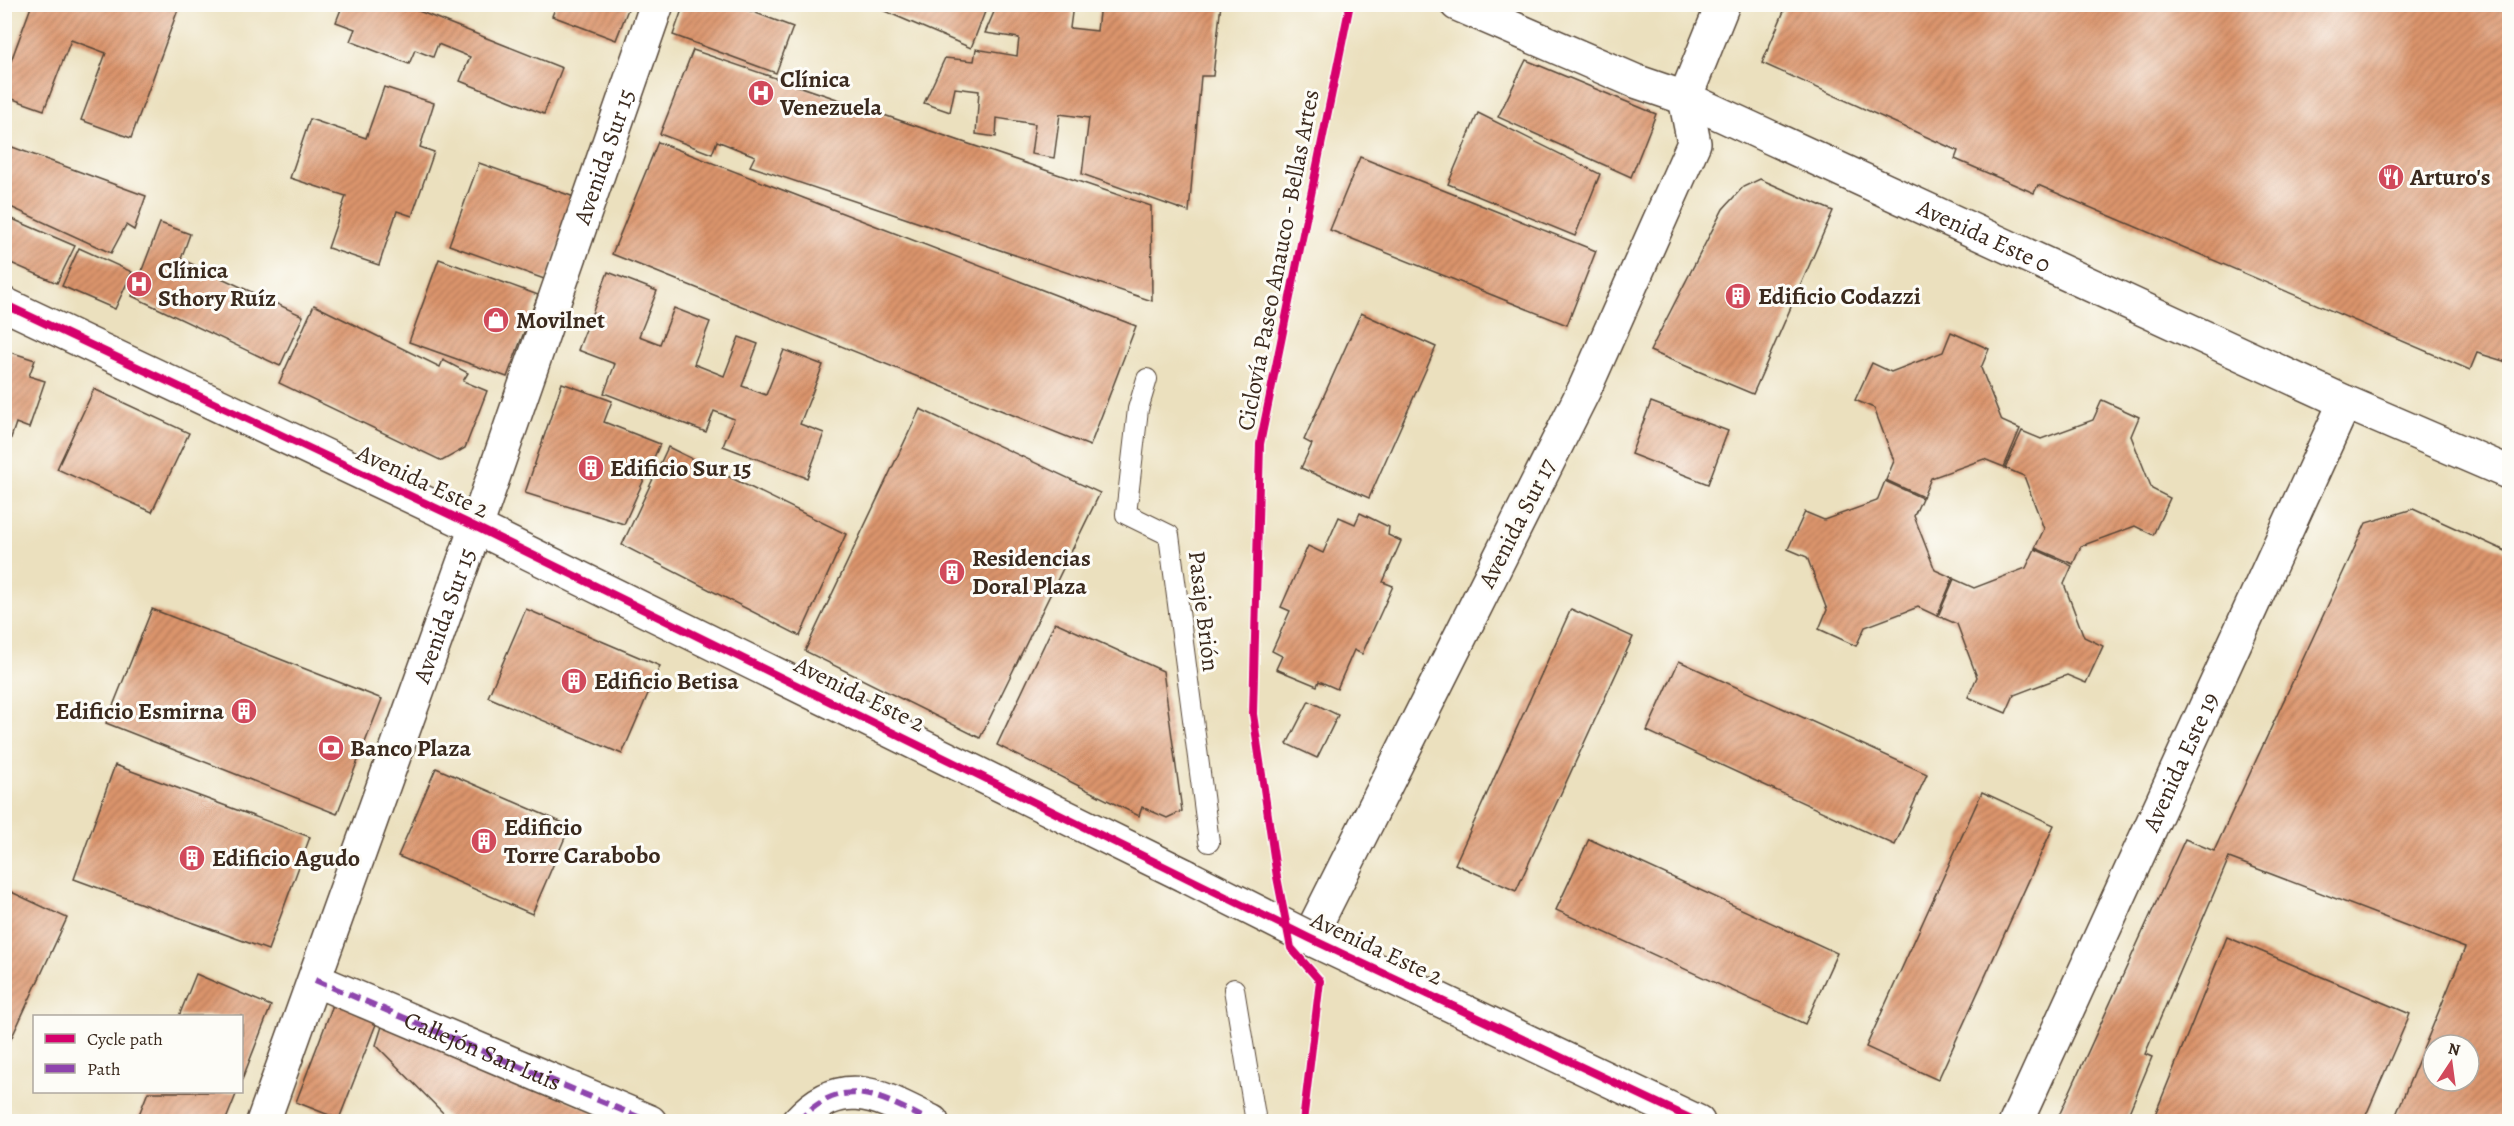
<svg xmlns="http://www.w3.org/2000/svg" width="2514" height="1126" viewBox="0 0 2514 1126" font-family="Alegreya,serif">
<defs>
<pattern id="building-hatch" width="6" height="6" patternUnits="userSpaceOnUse" patternTransform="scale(1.5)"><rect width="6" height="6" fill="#db946c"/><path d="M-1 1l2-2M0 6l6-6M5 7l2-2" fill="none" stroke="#b37958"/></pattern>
</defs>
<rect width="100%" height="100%" fill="#fdfcf7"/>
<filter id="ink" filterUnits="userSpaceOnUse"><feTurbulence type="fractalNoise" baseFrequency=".0167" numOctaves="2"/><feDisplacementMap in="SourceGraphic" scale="12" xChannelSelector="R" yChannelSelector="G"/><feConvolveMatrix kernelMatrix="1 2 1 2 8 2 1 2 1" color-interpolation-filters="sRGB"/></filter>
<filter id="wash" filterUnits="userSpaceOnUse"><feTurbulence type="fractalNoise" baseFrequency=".008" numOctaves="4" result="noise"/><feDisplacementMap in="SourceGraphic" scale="24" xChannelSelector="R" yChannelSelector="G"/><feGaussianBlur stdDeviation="1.35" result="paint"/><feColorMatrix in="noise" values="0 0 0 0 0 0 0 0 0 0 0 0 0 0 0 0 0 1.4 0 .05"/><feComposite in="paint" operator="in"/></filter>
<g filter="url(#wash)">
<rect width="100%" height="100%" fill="#ebe0be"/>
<g id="blocks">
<g fill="url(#building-hatch)" fill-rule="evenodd">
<path d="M32,4H180L131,138L81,120L106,53L71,40L44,110L4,96V80Z"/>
<path d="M343,4H401L562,68L544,114L460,81L470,57L438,44L433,57L415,50L409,64L350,41L355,29L336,22Z"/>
<path d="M557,4H630L616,40L552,16Z"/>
<path d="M684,4H732L793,27L776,73L673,35Z"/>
<path d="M874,4H988L971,48L873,6Z"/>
<path d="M1100,4H1221L1213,76H1201L1189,212L1082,174L1089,118L1060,114L1054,158L1031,154L1035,124L997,118L996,137L976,134L979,91L955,88L950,112L924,103L945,58L974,61L976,49L1017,56L1019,38L985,33L997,5H1073L1070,28L1097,31Z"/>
<path d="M1787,4H2510V363L2477,353L2470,370L2038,185L2034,193L1955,159L1958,151L1762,63Z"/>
<path d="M693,50L1151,206L1152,301L750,166L755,156L717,141L712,154L660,134Z"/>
<path d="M1526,60L1656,114L1631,177L1498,117Z"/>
<path d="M384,87L434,103L420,147L434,152L412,216L397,211L379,265L328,248L346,196L290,178L310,119L366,138Z"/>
<path d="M1478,113L1600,174L1575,236L1448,184Z"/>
<path d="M658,142L1136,326L1090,446L612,254Z"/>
<path d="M4,144L146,196L134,230L126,225L111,253L4,204Z"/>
<path d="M1360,157L1596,251L1567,325L1330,230Z"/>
<path d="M479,163L577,198L547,280L449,245Z"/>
<path d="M1760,179L1833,211L1753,394L1650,351L1723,209L1743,187Z"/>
<path d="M10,218L75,246L57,283L4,260V230Z"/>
<path d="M160,223L190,234L181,259L303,316L280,366L132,296Z"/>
<path d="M79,248L132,272L115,309L62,286Z"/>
<path d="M439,259L538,295L507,377L409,342Z"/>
<path d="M608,272L657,291L639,336L660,344L674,308L710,322L694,364L724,376L739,337L758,344L742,386L766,395L784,350L823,365L800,424L824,433L807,478L723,446L734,419L714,411L706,432L604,393L615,364L578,350Z"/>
<path d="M314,305L440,367L443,360L468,373L463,381L487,391L465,448L442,461L279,383Z"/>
<path d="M1361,313L1436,347L1369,498L1301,468L1312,444L1304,440Z"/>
<path d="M1951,332L1989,349L1981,368L2002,421L2020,429L2004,467L1984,459L1931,478L1923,497L1886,480L1894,461L1874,408L1855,400L1872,363L1891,372L1943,352Z"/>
<path d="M4,350L35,360L29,376L45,381L29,428L16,423L7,450L4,449Z"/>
<path d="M562,383L612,401L604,422L660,444L624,524L525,493Z"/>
<path d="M94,389L189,433L152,512L57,469Z"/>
<path d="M2102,400L2139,417L2131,436L2152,489L2170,498L2153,535L2135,526L2081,546L2073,564L2035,548L2044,529L2024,476L2005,468L2022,431L2041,439L2093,420Z"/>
<path d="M1651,402L1728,431L1708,484L1631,454Z"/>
<path d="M920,409L1100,493L980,738L805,651Z"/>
<path d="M668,447L846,534L800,636L622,545Z"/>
<path d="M1885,481L1922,498L1914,516L1935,570L1953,578L1937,616L1918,607L1865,627L1856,646L1819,629L1827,610L1807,557L1788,549L1805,512L1824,520L1877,501Z"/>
<path d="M2413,509L2510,553V1122H2393L2465,948L2229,858L2145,1054L2152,1057L2125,1122H2056L2185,839L2214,851L2366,523ZM2433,1045H2469V1081H2433Z"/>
<path d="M1360,513L1389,527L1388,535L1401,541L1383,582L1393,586L1362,654L1354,650L1337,689L1319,681L1317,686L1276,669L1282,656L1272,651L1290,611L1281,607L1308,546L1323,553L1339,517L1355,524Z"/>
<path d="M2035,549L2072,566L2064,584L2084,637L2103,646L2086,683L2067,675L2014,695L2006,713L1968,697L1977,677L1957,624L1938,616L1954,579L1974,588L2026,568Z"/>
<path d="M152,609L382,699L337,814L106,723Z"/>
<path d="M526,609L660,666L622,754L488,697Z"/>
<path d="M1571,609L1633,637L1516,891L1455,864Z"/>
<path d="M1055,622L1163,671L1182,811L1167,818L1142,807L1139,816L997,745Z"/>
<path d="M1679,661L1927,774L1895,845L1647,731Z"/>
<path d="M1309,701L1338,715L1317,758L1287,744Z"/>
<path d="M115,765L310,837L268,950L74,879Z"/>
<path d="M436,768L570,826L532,914L398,856Z"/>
<path d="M1982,792L2054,825L1938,1080L1866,1047Z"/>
<path d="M1589,839L1837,953L1805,1024L1556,910Z"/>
<path d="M5,889L67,918L5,1052Z"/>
<path d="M2227,937L2410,1014L2363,1122H2152Z"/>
<path d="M196,974L271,1006L242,1080V1016H179Z"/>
<path d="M336,997L380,1014L339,1119L296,1102Z"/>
<path d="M385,1017L616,1122H452L376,1045Z"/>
<path d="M148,1092H237L225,1122H136Z"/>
</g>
</g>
</g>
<g filter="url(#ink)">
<use href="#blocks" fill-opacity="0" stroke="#554536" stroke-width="1.5"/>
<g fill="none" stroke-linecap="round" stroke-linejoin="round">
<defs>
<g id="service">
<path d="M1147,379L1138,409L1126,514L1169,535L1209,842"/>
<path d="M1234,989L1256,1122"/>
</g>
<g id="minor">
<path id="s1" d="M1457,4L1635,81L1685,98L2345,402"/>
<path d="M1685,98L1694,143L1585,388L1309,938L1698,1122"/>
<path d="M1685,98L1723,4"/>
<path d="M4,304L476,527L1186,876"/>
<path id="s2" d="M315,980L650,1122"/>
<path id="s3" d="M263,1122L476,527L657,4"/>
<path d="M798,1122C843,1072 881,1097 932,1122"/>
</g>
<g id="secondary">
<path id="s4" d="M2016,1122L2345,402L2510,473"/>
</g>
</defs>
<use href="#service" stroke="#554536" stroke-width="22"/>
<use href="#minor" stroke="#554536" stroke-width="36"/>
<use href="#secondary" stroke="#554536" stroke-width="36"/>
<use href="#service" stroke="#fff" stroke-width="20"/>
<use href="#minor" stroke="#fff" stroke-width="33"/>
<use href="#secondary" stroke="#fff" stroke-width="33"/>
<defs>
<path id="minor-bridge" d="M1186,876L1309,938"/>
</defs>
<use href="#minor-bridge" stroke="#554536" stroke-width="36" stroke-linecap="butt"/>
<use href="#minor-bridge" stroke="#fff" stroke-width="33"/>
<g stroke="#8e44ad" stroke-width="6" stroke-dasharray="12 6" stroke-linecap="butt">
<path d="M315,980L650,1122"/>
<path d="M798,1122C843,1072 881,1097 932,1122"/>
</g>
<defs>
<g id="cycleway">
<path d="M4,304L476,527L1309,938L1698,1122"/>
<path d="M1303,1122L1320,981L1291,948L1277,877L1253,714L1260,444L1350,4"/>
</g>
</defs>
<use href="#cycleway" stroke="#fdfcf7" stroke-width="11"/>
<use href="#cycleway" stroke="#d6006c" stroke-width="8"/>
</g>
</g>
<defs>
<symbol id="hospital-disc" viewBox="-11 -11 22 22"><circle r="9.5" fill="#d1495b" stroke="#fdfcf7"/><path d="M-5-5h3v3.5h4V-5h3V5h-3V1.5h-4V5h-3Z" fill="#fff"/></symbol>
<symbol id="restaurant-disc" viewBox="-11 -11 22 22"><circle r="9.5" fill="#d1495b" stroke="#fdfcf7"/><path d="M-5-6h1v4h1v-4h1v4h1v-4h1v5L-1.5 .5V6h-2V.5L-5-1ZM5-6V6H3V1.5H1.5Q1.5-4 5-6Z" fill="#fff"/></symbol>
<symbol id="building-disc" viewBox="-11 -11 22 22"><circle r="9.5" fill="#d1495b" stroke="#fdfcf7"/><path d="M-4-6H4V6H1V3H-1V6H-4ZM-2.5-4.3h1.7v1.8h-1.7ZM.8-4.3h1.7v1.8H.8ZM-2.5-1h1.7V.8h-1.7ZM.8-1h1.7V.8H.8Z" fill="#fff"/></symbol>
<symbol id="shop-disc" viewBox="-11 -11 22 22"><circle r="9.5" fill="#d1495b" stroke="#fdfcf7"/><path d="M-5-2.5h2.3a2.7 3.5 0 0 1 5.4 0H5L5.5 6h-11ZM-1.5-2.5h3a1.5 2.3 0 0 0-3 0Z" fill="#fff"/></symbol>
<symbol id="bank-disc" viewBox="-11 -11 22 22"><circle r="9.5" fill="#d1495b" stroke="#fdfcf7"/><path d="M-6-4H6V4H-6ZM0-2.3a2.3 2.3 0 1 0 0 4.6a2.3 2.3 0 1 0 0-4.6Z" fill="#fff"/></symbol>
</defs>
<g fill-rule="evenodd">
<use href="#hospital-disc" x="746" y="78" width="30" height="30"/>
<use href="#restaurant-disc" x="2376" y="162" width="30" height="30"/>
<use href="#hospital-disc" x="124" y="269" width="30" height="30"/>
<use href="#building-disc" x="1723" y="281" width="30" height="30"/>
<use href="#shop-disc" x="481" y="305" width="30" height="30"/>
<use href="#building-disc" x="576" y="453" width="30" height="30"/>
<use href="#building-disc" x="937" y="557" width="30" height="30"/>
<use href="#building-disc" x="559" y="666" width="30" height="30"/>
<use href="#building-disc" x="229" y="696" width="30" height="30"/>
<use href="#bank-disc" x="316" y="733" width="30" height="30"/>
<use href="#building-disc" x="469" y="826" width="30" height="30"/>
<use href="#building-disc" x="177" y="843" width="30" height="30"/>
</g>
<g text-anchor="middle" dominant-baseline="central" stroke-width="6" stroke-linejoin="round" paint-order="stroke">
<g font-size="24" font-weight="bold" fill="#3b2a1e" stroke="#fdfcf7" text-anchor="start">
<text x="780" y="79">Clínica<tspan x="780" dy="28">Venezuela</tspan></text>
<text x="2410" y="177">Arturo's</text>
<text x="158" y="270">Clínica<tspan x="158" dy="28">Sthory Ruíz</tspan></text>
<text x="1758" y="296">Edificio Codazzi</text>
<text x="516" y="320">Movilnet</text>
<text x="610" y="468">Edificio Sur 15</text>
<text x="972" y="558">Residencias<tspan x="972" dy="28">Doral Plaza</tspan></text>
<text x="594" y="681">Edificio Betisa</text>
<text x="224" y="711" text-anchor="end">Edificio Esmirna</text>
<text x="350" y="748">Banco Plaza</text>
<text x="504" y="827">Edificio<tspan x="504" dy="28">Torre Carabobo</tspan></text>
<text x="212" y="858">Edificio Agudo</text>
</g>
<g font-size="24" fill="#3b2a1e" stroke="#fdfcf7">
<text stroke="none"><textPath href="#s3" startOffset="1024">Avenida Sur 15</textPath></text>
<text stroke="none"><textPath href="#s1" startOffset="576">Avenida Este 0</textPath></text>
<text transform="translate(1278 260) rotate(-79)">Ciclovía Paseo Anauco - Bellas Artes</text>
<text transform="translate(423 481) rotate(25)">Avenida Este 2</text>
<text transform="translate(1517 523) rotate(-63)">Avenida Sur 17</text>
<text transform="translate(1204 611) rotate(83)">Pasaje Brión</text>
<text stroke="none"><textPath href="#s3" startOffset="538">Avenida Sur 15</textPath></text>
<text transform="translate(860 694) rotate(26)">Avenida Este 2</text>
<text stroke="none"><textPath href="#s4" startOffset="396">Avenida Este 19</textPath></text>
<text transform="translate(1377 948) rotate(25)">Avenida Este 2</text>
<text stroke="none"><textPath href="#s2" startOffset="182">Callejón San Luis</textPath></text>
</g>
</g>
<rect width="2514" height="1126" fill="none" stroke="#fdfcf7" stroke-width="24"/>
<rect x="33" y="1015" width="210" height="78" fill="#fdfcf7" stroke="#afa8a0" stroke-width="1.5"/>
<rect x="45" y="1034" width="30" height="9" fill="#d6006c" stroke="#afa8a0" stroke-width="1.5"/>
<text x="87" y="1045" font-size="18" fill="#3b2a1e">Cycle path</text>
<rect x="45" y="1064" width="30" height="9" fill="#8e44ad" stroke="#afa8a0" stroke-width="1.5"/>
<text x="87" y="1075" font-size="18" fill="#3b2a1e">Path</text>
<g transform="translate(2451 1063) rotate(13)"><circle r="28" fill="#fdfcf7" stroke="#afa8a0" stroke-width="1.5"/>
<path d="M0-4.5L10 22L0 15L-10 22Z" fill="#d1495b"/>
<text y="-9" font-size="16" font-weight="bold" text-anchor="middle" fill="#3b2a1e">N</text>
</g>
</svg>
